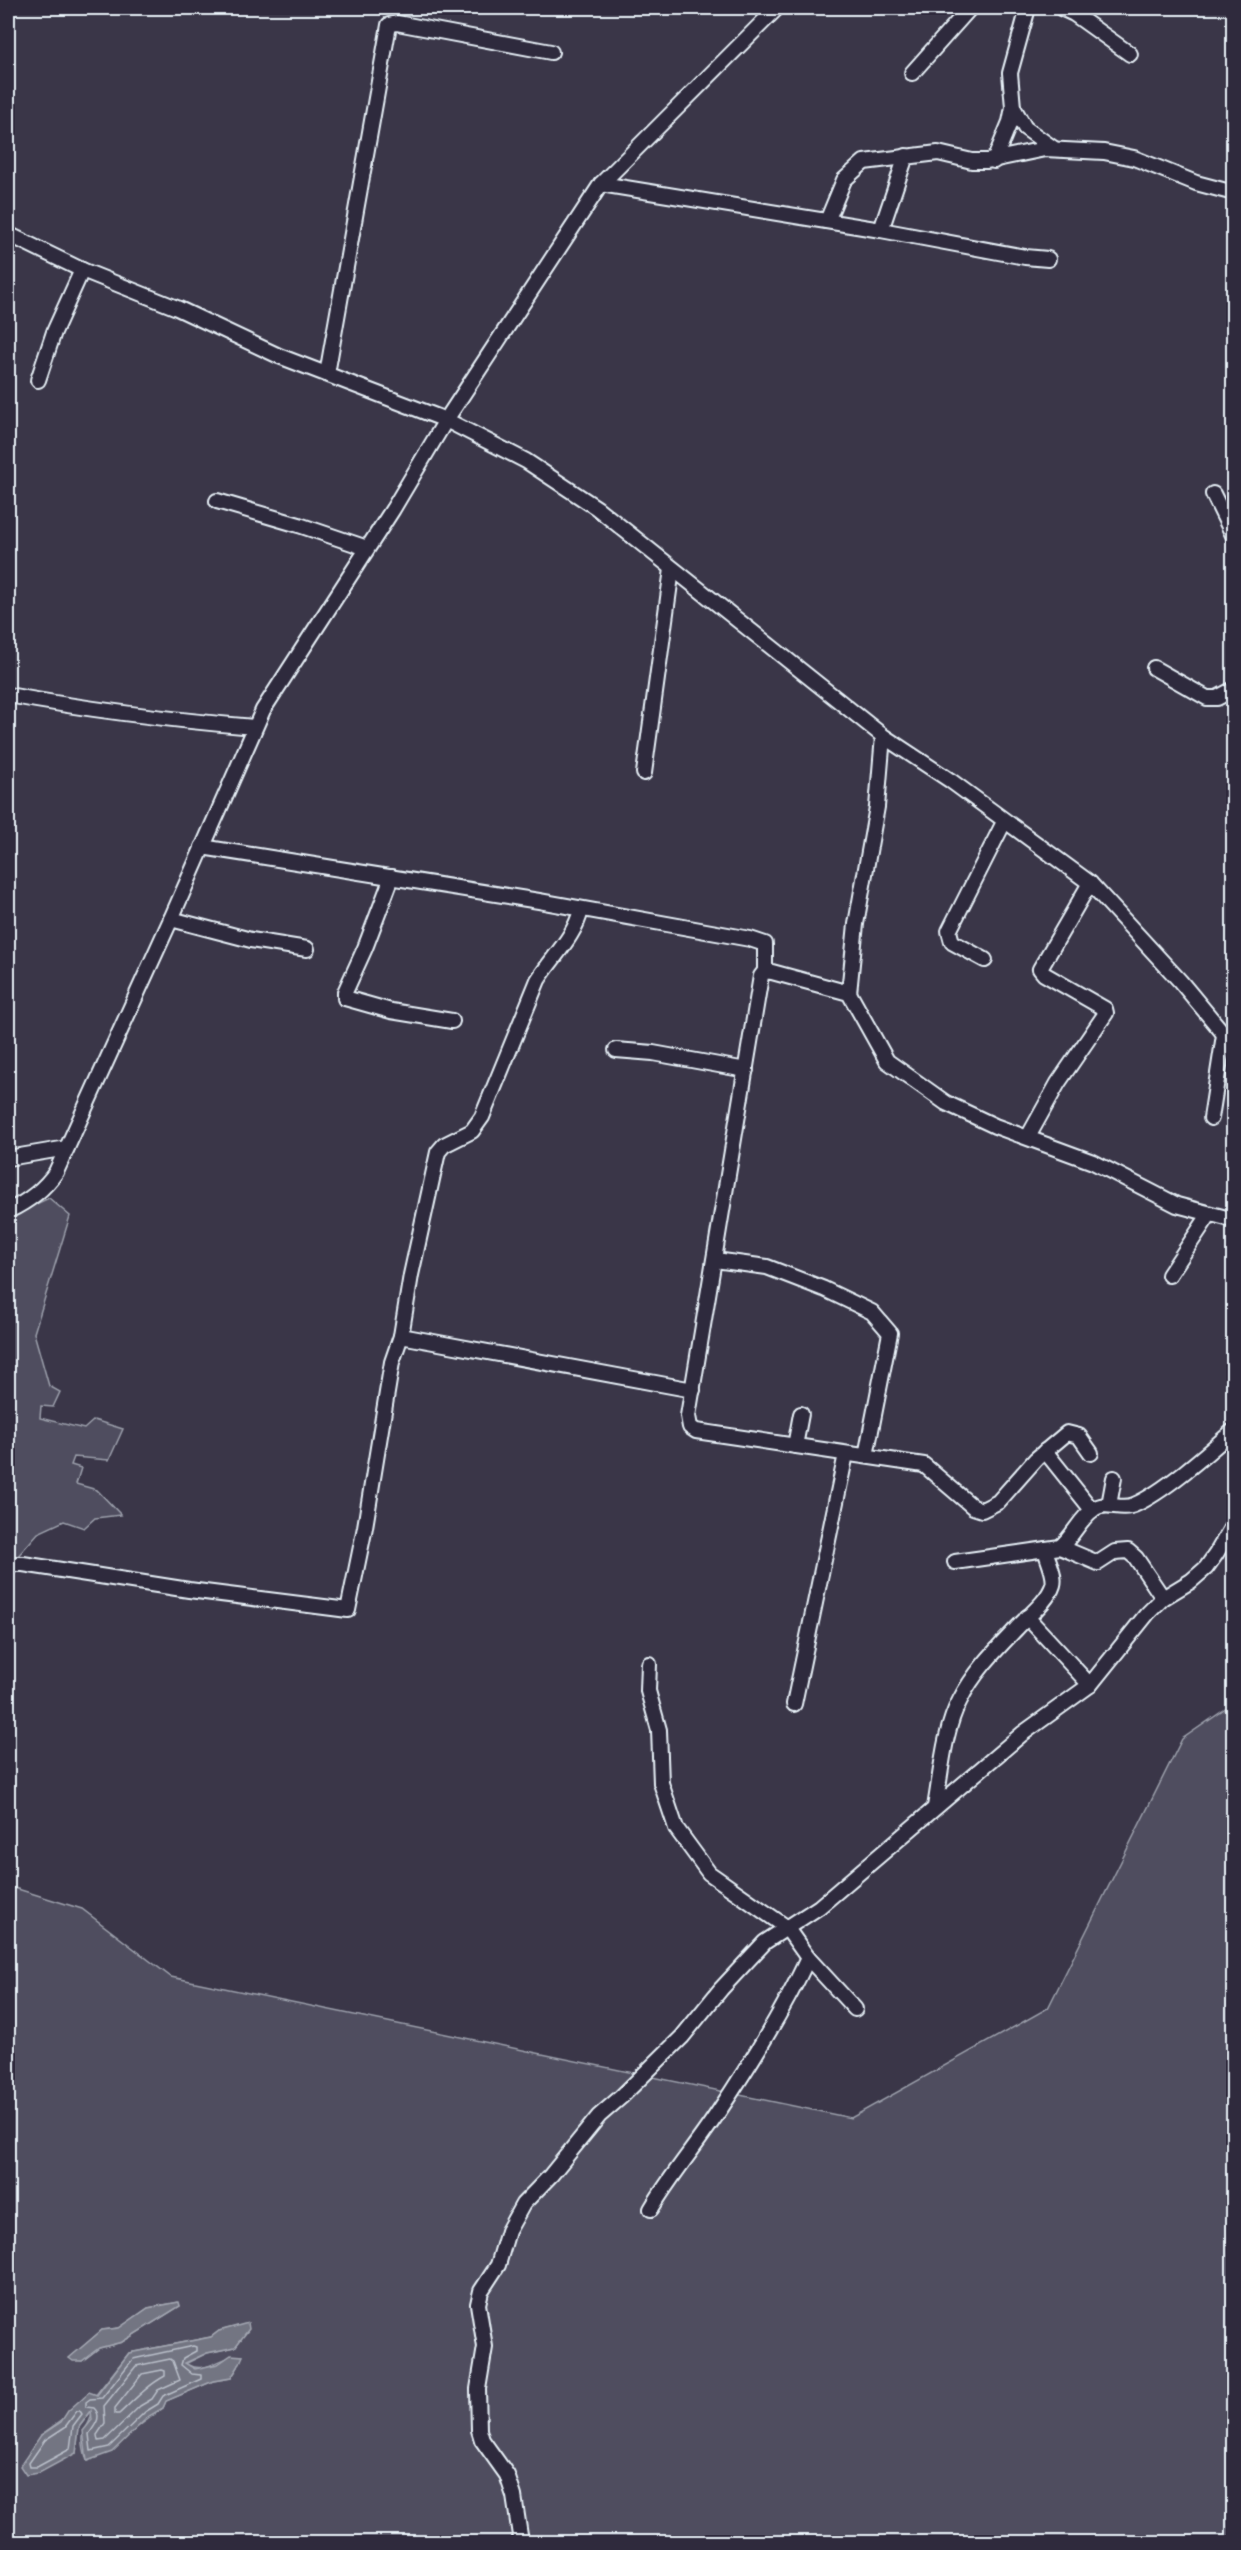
<svg xmlns="http://www.w3.org/2000/svg" width="1241" height="2550" viewBox="0 0 1241 2550" font-family="Kalam,sans-serif">
<rect width="100%" height="100%" fill="#3a3648"/>
<filter id="ink" filterUnits="userSpaceOnUse"><feTurbulence type="fractalNoise" baseFrequency=".0167" numOctaves="2"/><feDisplacementMap in="SourceGraphic" scale="12" xChannelSelector="R" yChannelSelector="G"/><feConvolveMatrix kernelMatrix="1 2 1 2 8 2 1 2 1" color-interpolation-filters="sRGB"/></filter>
<g filter="url(#ink)">
<g fill="#504e5f" stroke="#9ca0ac" stroke-width="1.5" fill-rule="evenodd">
<path d="M49,1198L70,1216L34,1333L49,1386L60,1392L53,1407L41,1406L40,1418L84,1429L94,1420L123,1429L109,1460L74,1457L71,1465L81,1468L76,1484L97,1490L121,1515L95,1518L84,1528L64,1521L38,1533L10,1565L8,1563V1217Z"/>
<path d="M1233,1704V2542H8V1886L82,1909L171,1977L851,2118L1048,2008L1182,1739ZM178,2302L180,2306L122,2342L99,2348L82,2361L70,2358L102,2330L119,2328L148,2308ZM248,2324V2329L235,2347L207,2353L185,2364C209,2376 220,2354 242,2356L238,2367L231,2378L213,2381L166,2401L163,2408L97,2457L87,2461C85,2454 82,2445 83,2437C84,2427 92,2423 92,2410L79,2427L76,2453L41,2435L95,2396L129,2353L211,2337L219,2331Z"/>
</g>
<g fill="#737482" stroke="#a2a6b1" stroke-width="1.5">
<path d="M179,2302L180,2306L122,2342L99,2348L82,2361H73L69,2358L102,2330L119,2328L148,2308Z"/>
<path d="M248,2323L249,2329L235,2347L207,2353L185,2363L195,2369L218,2364L231,2355L243,2356L238,2367L231,2378L213,2381L166,2401L163,2408L149,2416L112,2452L87,2461L83,2431L92,2420L91,2411L79,2427L76,2453L39,2473L26,2475L20,2466L41,2435L61,2422L68,2411L89,2392L97,2395L129,2353L211,2337L219,2331Z"/>
</g>
<g fill="none" stroke-linecap="round" stroke-linejoin="round">
<g stroke="#b9bfc9" stroke-width="1.5">
<path d="M193,2346L196,2347V2351L183,2358L181,2365L192,2374L201,2375V2379L163,2396L158,2404L145,2412L109,2447L91,2451L89,2434C95,2425 103,2417 94,2408L86,2407V2402L90,2399L102,2398L133,2359Z"/>
<path d="M170,2359L173,2361L180,2380L158,2390L152,2399L140,2406L105,2440L98,2441L97,2435L105,2423L104,2406L136,2366Z"/>
<path d="M162,2370L165,2371V2376C148,2385 134,2400 119,2414H115V2408L142,2374Z"/>
<path d="M77,2411H80L82,2414L73,2426L70,2449L37,2467H30L29,2463L45,2440L65,2427Z"/>
</g>
<defs>
<g id="minor">
<path d="M1061,8L1074,14L1130,54"/>
<path d="M912,73L970,8"/>
<path d="M1013,107L1025,128L1053,148"/>
<path d="M994,161L1010,122L1013,107L1010,73L1028,8"/>
<path d="M601,184L881,230L1025,257L1048,259"/>
<path d="M827,221L844,180L864,162L938,153L972,161H987L1045,149L1104,152L1134,158L1196,183L1234,193"/>
<path d="M881,230L906,156"/>
<path d="M8,234L82,270L177,308L279,356L446,420L526,461L597,508L883,736L951,781L1090,883L1180,981L1234,1046"/>
<path d="M327,374L389,25L397,23L551,52"/>
<path d="M38,380L54,332L82,270"/>
<path d="M1213,494L1234,537"/>
<path d="M217,501L299,525L367,548"/>
<path d="M1154,668L1207,698H1217L1234,689"/>
<path d="M8,695C90,710 171,720 254,727"/>
<path d="M644,773L672,569"/>
<path d="M202,847L539,901L750,939L765,944V971"/>
<path d="M392,877L365,948L345,992V998L391,1011L452,1021"/>
<path d="M171,919L251,940L307,949"/>
<path d="M985,960L952,942L949,931L1004,822"/>
<path d="M849,993L856,924L877,807L883,736"/>
<path d="M616,1050L653,1053L746,1070"/>
<path d="M1211,1118L1224,1035"/>
<path d="M1028,1137L1058,1083L1106,1013L1105,1009L1044,974L1040,969L1090,883"/>
<path d="M8,1158L67,1148"/>
<path d="M8,1211C27,1202 44,1190 56,1172L171,919L263,710L393,509L446,420L601,184L777,8"/>
<path d="M715,1260L767,1267L824,1289L872,1312L890,1333L866,1456"/>
<path d="M1169,1275L1209,1215"/>
<path d="M401,1336L411,1275L438,1152L444,1145L472,1131L482,1117L538,980C553,956 574,938 581,910"/>
<path d="M795,1446L801,1414"/>
<path d="M1045,1451L1092,1510"/>
<path d="M1091,1453L1079,1436L1067,1433L1036,1459L998,1502L982,1510L973,1507L924,1465L696,1431L690,1427L688,1416L761,976L765,971L772,972L849,993L887,1061L946,1103L995,1126L1093,1162L1177,1205L1234,1220"/>
<path d="M1109,1505L1114,1478"/>
<path d="M1060,1547L1098,1563L1115,1552L1128,1551L1136,1558L1163,1598"/>
<path d="M955,1562L1060,1547C1073,1537 1080,1518 1094,1509C1106,1500 1120,1511 1134,1505C1163,1493 1209,1452 1234,1430"/>
<path d="M8,1564H23L189,1590L348,1610L365,1527L392,1362L401,1336L693,1390"/>
<path d="M1027,1617L1090,1685"/>
<path d="M649,1664L648,1691L659,1730L661,1783L676,1828L709,1873L786,1927L808,1958L855,2009"/>
<path d="M794,1704L846,1454"/>
<path d="M935,1807C941,1774 944,1729 960,1700C974,1672 996,1650 1017,1628C1028,1616 1048,1601 1053,1585C1056,1575 1047,1559 1045,1549"/>
<path d="M651,2209C671,2175 696,2146 717,2114C751,2063 783,2012 808,1958"/>
<path d="M521,2542L514,2496L507,2475L482,2440L479,2430L478,2389L485,2347L478,2304L481,2291L498,2265L508,2231L523,2204L551,2175L599,2116L621,2097L682,2037L721,1989L765,1942L819,1907L1022,1734L1090,1685L1147,1614L1163,1598L1191,1581L1206,1568L1216,1554L1234,1523"/>
</g>
</defs>
<use href="#minor" stroke="#e8f1f8" stroke-width="18"/>
<use href="#minor" stroke="#2f2a3d" stroke-width="14"/>
</g>
</g>
<rect width="1241" height="2550" fill="none" stroke="#2f2a3d" stroke-width="30"/>
<rect x="15" y="15" width="1211" height="2520" fill="none" stroke="#e8f1f8" stroke-width="2" filter="url(#ink)"/>
</svg>
